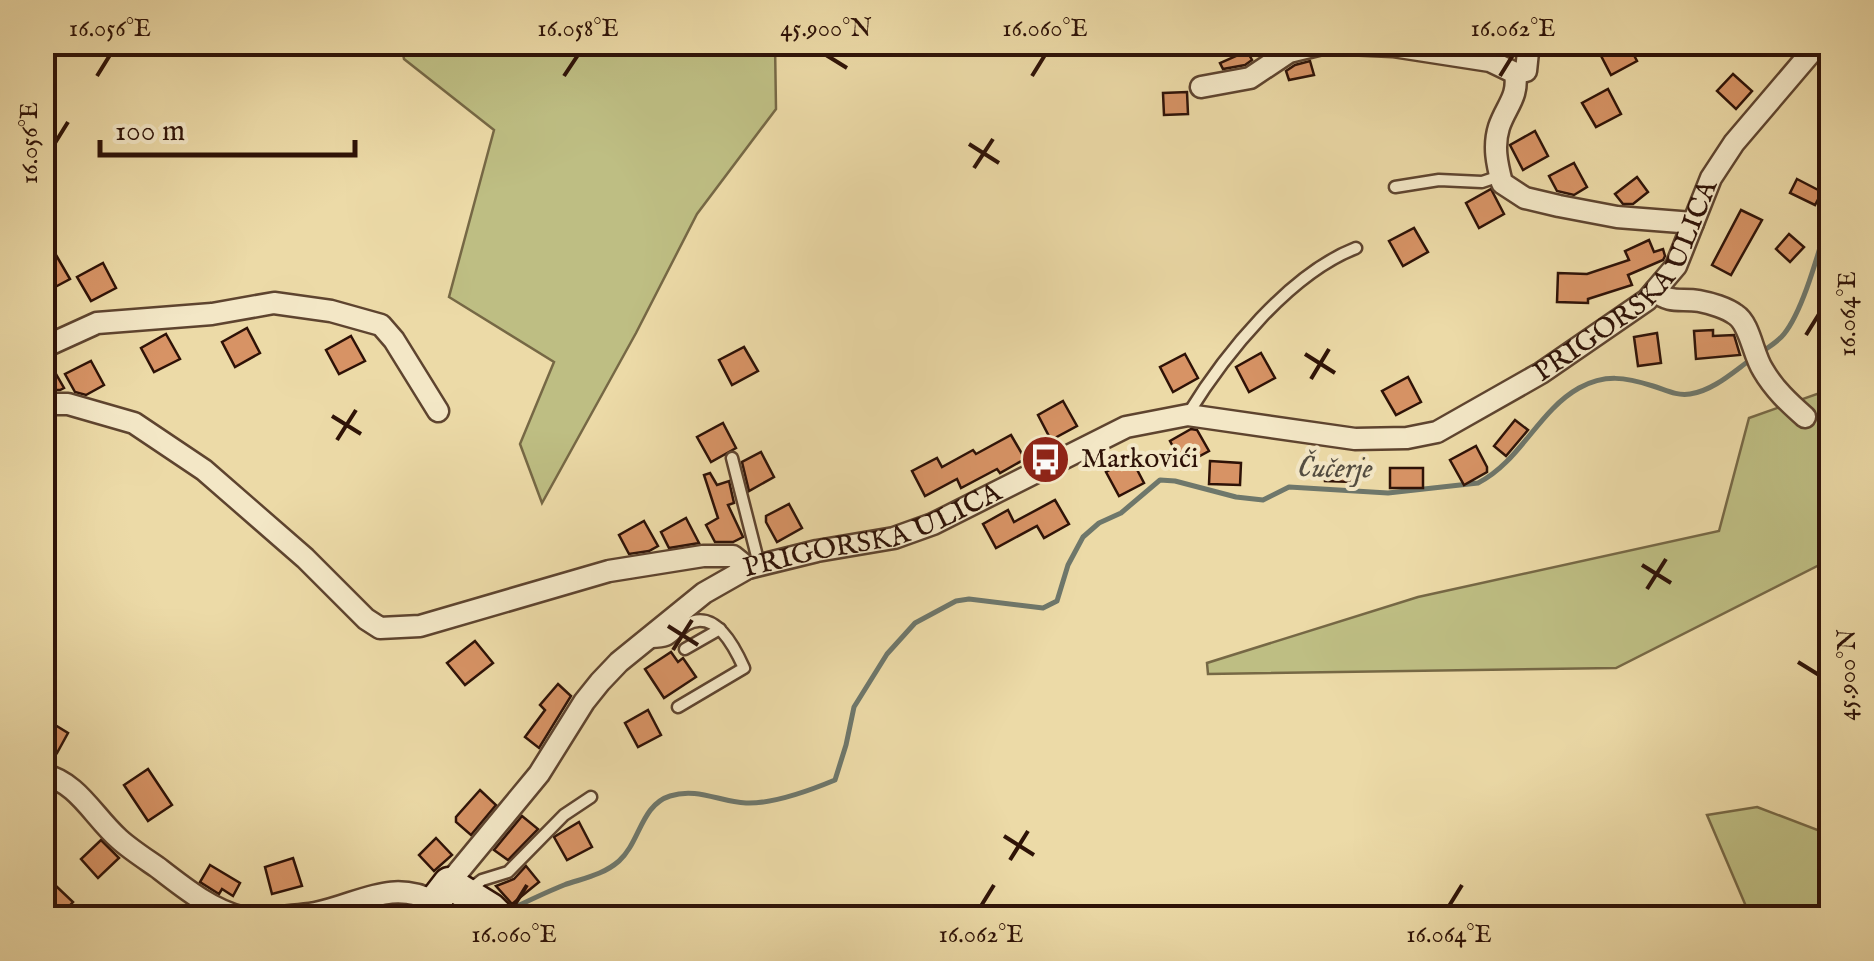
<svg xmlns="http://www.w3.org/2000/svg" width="1874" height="961" viewBox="0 0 1874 961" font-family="'IM FELL English',serif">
<rect width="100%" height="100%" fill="#ecdaa7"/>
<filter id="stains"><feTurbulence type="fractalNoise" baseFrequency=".002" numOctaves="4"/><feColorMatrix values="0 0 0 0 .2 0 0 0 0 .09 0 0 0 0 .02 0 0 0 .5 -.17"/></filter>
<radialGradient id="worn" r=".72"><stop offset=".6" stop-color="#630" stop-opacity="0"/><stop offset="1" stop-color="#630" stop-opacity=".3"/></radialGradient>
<g fill="#bebe83" stroke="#766845" stroke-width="2.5">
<path d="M401,43H775L776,109L697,214L636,333L542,503L520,444L554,362L449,297L494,130L404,59Z"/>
<path d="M1831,389V559L1616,668L1208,674L1207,663L1418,597L1719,531L1749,418Z"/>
<path d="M1757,807L1823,832L1831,839V918H1751L1707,815Z"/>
</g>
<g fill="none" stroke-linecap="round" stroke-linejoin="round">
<g stroke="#6e776b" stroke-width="5">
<path d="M1759,354C1767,348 1778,342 1784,334C1805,308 1821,242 1832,208"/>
<path d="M507,911C526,902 544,893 564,885C584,878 603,875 619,861C640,842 641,805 670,796C697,787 720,802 746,803C772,804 811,790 835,780L846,745L854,707L887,654L915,623L956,601L969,599L1043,608L1057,601L1068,565L1083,537L1099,523L1121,513L1160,480L1175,481L1236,497L1263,500L1289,487L1388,493L1478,483C1520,462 1538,411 1579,388C1605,374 1625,377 1653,386C1666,390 1676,396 1690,394C1712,391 1732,373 1750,360"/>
</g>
</g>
<g fill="#d79365" stroke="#2e1207" stroke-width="2.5">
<path d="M1612,42H1627L1637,61L1611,75L1598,50Z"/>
<path d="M1247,51L1252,60L1245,65L1223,69L1220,63Z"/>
<path d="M1310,61L1314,75L1289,80L1286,71L1295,65Z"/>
<path d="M1733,74L1752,91L1736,109L1717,91Z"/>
<path d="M1608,89L1621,114L1596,127L1582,103Z"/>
<path d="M1187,92L1188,114L1164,115L1163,93Z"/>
<path d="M1535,131L1548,156L1523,170L1510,145Z"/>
<path d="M1574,163L1587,187L1574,195L1557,191L1549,176Z"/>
<path d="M1637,177L1648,192L1633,204H1623L1615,194Z"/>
<path d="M1797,179L1822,192L1815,205L1790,193Z"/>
<path d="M1491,189L1504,214L1479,228L1466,203Z"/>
<path d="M1741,210L1762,220L1731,275L1712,265Z"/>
<path d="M1414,228L1428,252L1403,266L1389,241Z"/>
<path d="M1789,234L1804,247L1790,262L1776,249Z"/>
<path d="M1649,240L1654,252L1663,249L1665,256L1663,260L1628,275L1632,285L1588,299V303L1557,302L1558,273L1587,274L1629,260L1625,251Z"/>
<path d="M56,255L70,279L42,294V262Z"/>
<path d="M103,263L116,288L91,301L77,277Z"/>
<path d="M247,328L260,353L235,367L222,342Z"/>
<path d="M1713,330V336L1734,335L1740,355L1696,359L1694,331Z"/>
<path d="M1657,333L1661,363L1638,366L1634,337Z"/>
<path d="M166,334L180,359L154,372L141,348Z"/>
<path d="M351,336L365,361L339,374L326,350Z"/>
<path d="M744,347L758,371L732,385L719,360Z"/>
<path d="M1261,353L1275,378L1249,392L1236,367Z"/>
<path d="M1185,354L1198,378L1173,392L1160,367Z"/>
<path d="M48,360L64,388L60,390H42V362Z"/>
<path d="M91,361L104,385L86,395L75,392L65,374Z"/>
<path d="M1408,377L1421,402L1396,415L1382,391Z"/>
<path d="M1063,401L1077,426L1051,440L1038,415Z"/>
<path d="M1515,420L1528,430L1506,456L1494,446Z"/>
<path d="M723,423L736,448L711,462L697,437Z"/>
<path d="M1191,429L1197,430L1209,451L1183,465L1170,441Z"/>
<path d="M1011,435L1025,459L1000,473L997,469L961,488L957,479L925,496L912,471L937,458L942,467L973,450L976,454Z"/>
<path d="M1476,446L1487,467V472L1464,485L1450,460Z"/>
<path d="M761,452L774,477L749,491L742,462Z"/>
<path d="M1131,458L1144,483L1119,496L1106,472Z"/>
<path d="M1210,461L1241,463L1240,485L1209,484Z"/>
<path d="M1325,466H1353V482L1325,481Z"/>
<rect x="1390" y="468" width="33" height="20"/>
<path d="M710,473L717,485L729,481L734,503L728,505L743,537L733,542H715L706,525L718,518L704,475Z"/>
<path d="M1055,500L1069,524L1044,538L1037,526L996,548L983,524L1008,510L1014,522Z"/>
<path d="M789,504L802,528L777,542L766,522V516Z"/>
<path d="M686,518L699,543L669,548L661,532Z"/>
<path d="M644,521L658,546L649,551L629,554L619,535Z"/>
<path d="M475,641L493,663L465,685L447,663Z"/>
<path d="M671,652L678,662L683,658L696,677L664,698L645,669Z"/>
<path d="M558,684L571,696L539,748L525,737L545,710L540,705Z"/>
<path d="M648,710L661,735L638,747L625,723Z"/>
<path d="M42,717L68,733L57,753L42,744Z"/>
<path d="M148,769L172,805L148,821L124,785Z"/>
<path d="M480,790L496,805L471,835L456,822V817Z"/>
<path d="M522,816L538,829L508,860L494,850Z"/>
<path d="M579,822L592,847L567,860L554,837Z"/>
<path d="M436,838L452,855L434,871L419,855Z"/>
<path d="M101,840L119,858L98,878L81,859Z"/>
<path d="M293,858L302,886L272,894L265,867Z"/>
<path d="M210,865L240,883L233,896L222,889L219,894L200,882Z"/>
<path d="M526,866L539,882L512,904L496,886L514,879Z"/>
<path d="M56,886L73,902L58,918H42V901Z"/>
</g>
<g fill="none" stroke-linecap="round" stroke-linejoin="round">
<defs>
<g id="lane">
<path d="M1395,187L1439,180L1482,182L1500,176"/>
<path d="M1188,414C1225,354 1289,274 1356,248"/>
<path d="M732,458L759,564"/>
<path d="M651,642C675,641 668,637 686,625C715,607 735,648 744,668L678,707"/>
<path d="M685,649L720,629"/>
<path d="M469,890L482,880L508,872L564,815L591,797"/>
</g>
<g id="street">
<path d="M1515,73L1526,71L1529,42"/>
<path d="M1201,87L1250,78L1289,52L1326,43L1393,46L1490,61L1515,73C1519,97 1506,106 1499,127C1493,146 1497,164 1502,183L1525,198L1559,206L1617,217L1693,223"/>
<path d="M1655,291C1670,304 1681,298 1699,301C1710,303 1727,308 1736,315C1750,324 1753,355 1763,370C1774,389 1789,403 1805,417"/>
<path d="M42,348L97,323L212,314L274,303L331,311L381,325L394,340L438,411"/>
<path d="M42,404H68L134,423L204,470L305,558L366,619L380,628L420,626L609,571L703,556H733L748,568"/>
<path d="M42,774C78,782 93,816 119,839C130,849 144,858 157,867C184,888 211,910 244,918"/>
<path id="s1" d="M449,883L539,774L584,702L600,682L619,662L704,593L748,568L817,551L894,538L933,524L1126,427L1188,415L1355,439L1407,438L1437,432L1541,373L1647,300L1676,266L1711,178L1734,143L1820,42"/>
<path d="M260,918C278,917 297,916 315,913C358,905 391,878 435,902"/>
</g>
<path id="secondary" d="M422,918L449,883L491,909L500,918"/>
</defs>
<use href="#lane" stroke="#5e442f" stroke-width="15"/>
<use href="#street" stroke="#5e442f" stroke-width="25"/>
<use href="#secondary" stroke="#2e1207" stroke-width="35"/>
<use href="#lane" stroke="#f3e7c6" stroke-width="10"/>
<use href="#street" stroke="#f3e7c6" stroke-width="20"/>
<use href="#secondary" stroke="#f3e7c6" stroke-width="30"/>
</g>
<path fill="none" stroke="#2e1207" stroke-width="4" d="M826,55L847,68M97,76L110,55M564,76L578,55M1032,76L1045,55M1500,76L1513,55M55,143L68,122M969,144L999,163M974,168L993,139M1806,335L1819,314M1305,354L1335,373M1311,379L1329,349M332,416L361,434M337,440L356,410M1642,565L1671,583M1647,589L1666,559M668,626L698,645M673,650L692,620M1798,662L1819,675M1004,836L1034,855M1010,860L1028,831M514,906L527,885M981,906L994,885M1449,906L1462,885"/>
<defs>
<symbol id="bus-disc" viewBox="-11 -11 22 22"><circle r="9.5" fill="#8f2418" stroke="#f3e7c6"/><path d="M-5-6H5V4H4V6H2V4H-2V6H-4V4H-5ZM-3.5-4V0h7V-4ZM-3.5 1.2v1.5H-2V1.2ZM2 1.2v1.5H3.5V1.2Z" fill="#fff"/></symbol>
</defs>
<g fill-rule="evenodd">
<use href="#bus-disc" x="1018" y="432" width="55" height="55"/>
</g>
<g text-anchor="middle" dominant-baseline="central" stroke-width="8" stroke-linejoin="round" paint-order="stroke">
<g font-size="28" fill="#2e1207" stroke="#f3e7c6">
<text stroke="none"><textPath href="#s1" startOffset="1410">PRIGORSKA ULICA</textPath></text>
<text stroke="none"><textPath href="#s1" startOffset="570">PRIGORSKA ULICA</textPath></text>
</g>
<g font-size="28" fill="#2e1207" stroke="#f3e7c6" text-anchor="start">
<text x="1081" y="459">Markovići</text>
</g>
<g font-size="30" font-style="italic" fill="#534d41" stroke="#f3e7c6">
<text transform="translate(1335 469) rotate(1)">Čučerje</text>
</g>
</g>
<rect width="1874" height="961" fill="none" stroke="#ecdaa7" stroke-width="110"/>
<path d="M100 140v15h255v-15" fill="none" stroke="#2e1207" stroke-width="5"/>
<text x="115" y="140" font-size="30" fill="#2e1207" stroke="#f3e7c6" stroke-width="8" paint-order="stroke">100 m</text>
<rect x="55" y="55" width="1764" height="851" fill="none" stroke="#2e1207" stroke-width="4"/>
<g font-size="25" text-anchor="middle" fill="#2e1207">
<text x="110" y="36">16.056°E</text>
<text x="578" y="36">16.058°E</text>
<text x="826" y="36">45.900°N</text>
<text x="1045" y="36">16.060°E</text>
<text x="1513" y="36">16.062°E</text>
<text transform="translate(28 143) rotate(-90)" y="9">16.056°E</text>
<text transform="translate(1846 314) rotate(-90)" y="9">16.064°E</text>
<text transform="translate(1846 675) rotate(-90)" y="9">45.900°N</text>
<text x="514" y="942">16.060°E</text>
<text x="981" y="942">16.062°E</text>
<text x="1449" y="942">16.064°E</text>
</g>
<rect width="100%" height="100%" filter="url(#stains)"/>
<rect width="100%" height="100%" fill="url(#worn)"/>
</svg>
